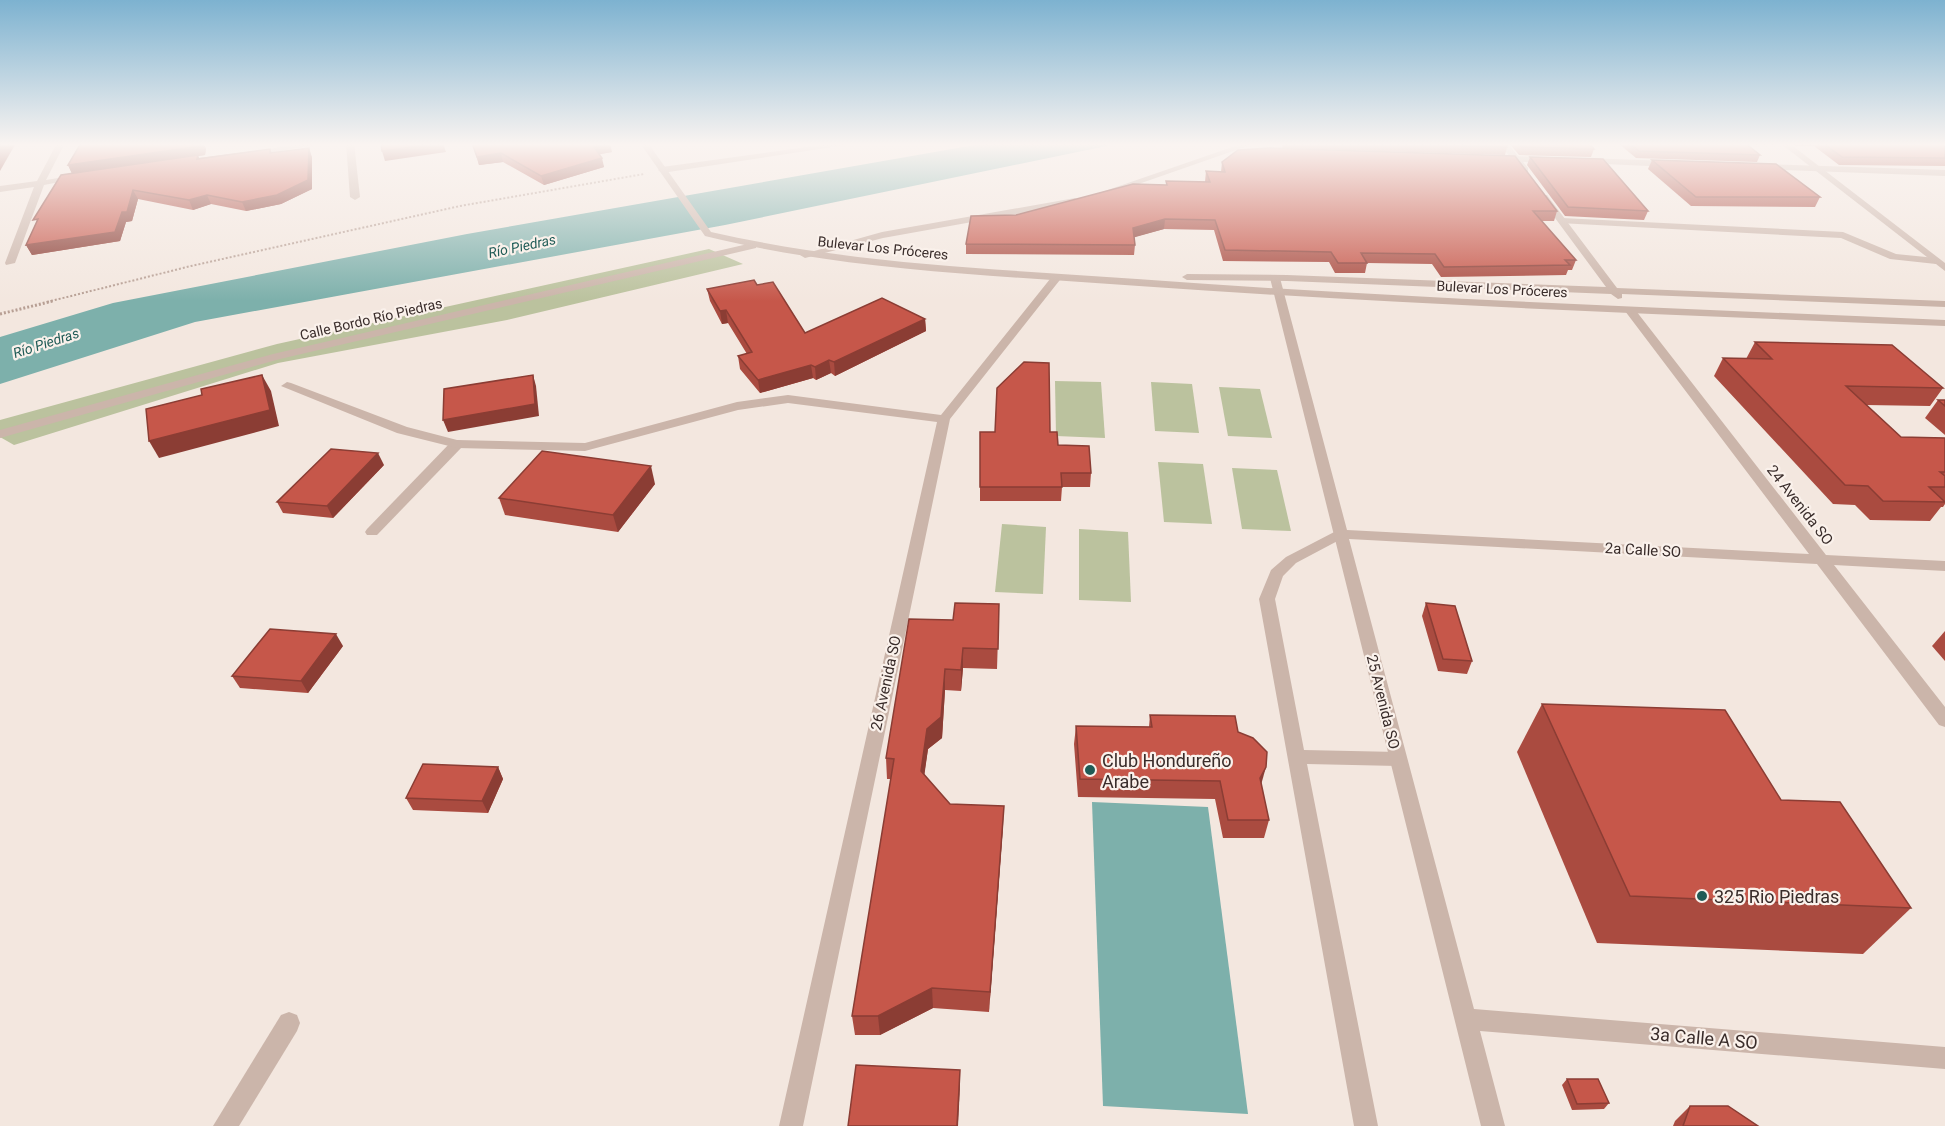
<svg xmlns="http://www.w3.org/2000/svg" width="1945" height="1126" viewBox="0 0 1945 1126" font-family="Roboto,sans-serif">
<rect width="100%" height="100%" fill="#f3e7df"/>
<g fill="#bbc29e">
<path d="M709,249L743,264L507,320L278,363L14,445L0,437V420L277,344Z"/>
<path d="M1055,381L1101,382L1105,438L1056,436Z"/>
<path d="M1151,382L1192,384L1199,433L1155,431Z"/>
<path d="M1219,387L1260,389L1272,438L1228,436Z"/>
<path d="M1158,462L1203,464L1212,524L1164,522Z"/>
<path d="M1232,468L1277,470L1291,531L1242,529Z"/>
<path d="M1002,524L1046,527L1043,594L995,592Z"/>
<path d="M1079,529L1128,532L1131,602L1079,600Z"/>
</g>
<g fill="#7db0ab">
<path d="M986,143H1121L725,225L195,322L0,384V337L113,303L467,234Z"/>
<path d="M1092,802L1208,807L1248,1114L1103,1106Z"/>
</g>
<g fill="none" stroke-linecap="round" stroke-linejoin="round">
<path stroke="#b79f94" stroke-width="2" stroke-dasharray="2 2" stroke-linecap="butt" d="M47,302L191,266L460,206L644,174"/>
<path stroke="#b79f94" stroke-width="3" stroke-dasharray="2 2" stroke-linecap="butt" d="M0,314L53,301"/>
<g fill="#cbb5aa" fill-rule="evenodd">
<path d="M1562,218L1843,232L1896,254L1936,258L1941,261L1936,264L1890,259L1841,238L1559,223V219Z"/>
<path d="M457,440L462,441L464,444L462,447L377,535H367L365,532L367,529L452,441Z"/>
<path d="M1340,529L1347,534L1345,537L1296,563L1283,576L1275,599L1304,750L1398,752L1404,754L1407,759L1404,764L1398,766L1307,764L1378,1126H1354L1259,599L1271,570L1286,557Z"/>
<path d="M289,1012L297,1015L300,1023L297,1031L239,1126H213L281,1015Z"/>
</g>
<g fill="#cbb5aa" fill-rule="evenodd">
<path d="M57,143H65L46,180L76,175L80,178L44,185L15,263L6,265L5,263L34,187L0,192V186L37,181Z"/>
<path d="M304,143H326L251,156L247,153Z"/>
<path d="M346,143H354L360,197L355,200L350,197Z"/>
<path d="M836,143H858L662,173L658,170L662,167Z"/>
<path d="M1244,143H1256L1107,195L1099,193Z"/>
<path d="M1502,156L1550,157L1554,160L1550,163L1499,161V157Z"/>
<path d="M1586,158L1670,161L1674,164L1670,167L1583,163V159Z"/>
<path d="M1760,164L1945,170V176L1757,169L1756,167Z"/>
<path d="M1075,198L1080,201L1078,203L883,238L805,258L800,255L882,232Z"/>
<path d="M752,243L756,244V248L280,359L0,438V430L273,354Z"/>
<path d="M1054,274L1063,276L950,419L803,1126H779L937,422L788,403L738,410L585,451L457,448L397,433L281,386L287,382L291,383L407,427L457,440L585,443L737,402L788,395L941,415Z"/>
<path d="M1275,275L1280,278L1347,530L1809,554L1625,311V307H1633L1826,555L1945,561V571L1834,565L1945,707V727L1939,725L1817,564L1349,539L1474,1009L1945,1047V1069L1480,1031L1505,1126H1481L1270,278Z"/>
</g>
<g fill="#cbb5aa" fill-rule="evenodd">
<path d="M640,143H648L711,232C851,264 995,269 1137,279C1406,299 1676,308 1945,320V326C1676,315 1407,305 1139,286C993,275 847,271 705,236Z"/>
<path d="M1499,143H1507L1528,168V172H1522Z"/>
<path d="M1780,143H1789L1945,263V271Z"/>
<path d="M1541,195H1547L1617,288L1945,301V307L1622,294V298L1618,299L1611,294L1287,281L1187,280L1182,277L1187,274L1287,275L1606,287L1541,199Z"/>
</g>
</g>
<g fill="#aa4b40">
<path d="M81,143H203L206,149L205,155L198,156L199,158L270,149L272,153L312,157V189L281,204L246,211L211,204L193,210L138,199L132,221L126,222L120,241L32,255L26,245L72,173L68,165Z"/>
<path d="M472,143L612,152L599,154L604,167L544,185L503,162L479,165Z"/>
<path d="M1283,143H1505L1507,147L1505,155L1282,148Z"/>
<path d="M1509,143H1589L1594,149L1591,157L1519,155Z"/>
<path d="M1618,143H1780L1779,145H1747L1760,155L1757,162L1636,158Z"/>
<path d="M1792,143H1945V166L1839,165L1814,146H1796Z"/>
<path d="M1530,157L1648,211L1644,220L1565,216L1527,165Z"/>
<path d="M1652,160L1820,197L1815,207L1691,206L1648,169Z"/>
<path d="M1222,162L1557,211L1554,221H1541L1576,260L1572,270H1568L1566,275L1441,277L1432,264L1367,263L1365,273H1335L1329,262L1223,261L1214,230L1164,229L1134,237L1135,245L1134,255L966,254V244L1016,215L1166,185V181L1205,182L1206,171L1221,172Z"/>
<path d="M757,285L805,333L925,319L926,331L835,376L831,373L816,380L813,378L760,393L740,369L738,356L747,354L728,323L722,324L710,301L707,289Z"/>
<path d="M1755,342L1943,388L1930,406L1866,405L1901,437L1945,438V504L1943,507H1941L1930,521L1870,520L1855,505L1833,504L1714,376L1723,358L1746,359Z"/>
<path d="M1938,400H1945V435L1925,418Z"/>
<path d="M980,432H1050L1058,445L1091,473L1090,487H1062L1061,501H980Z"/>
<path d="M384,465L333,518L283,513L277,502Z"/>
<path d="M655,484L618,532L505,515L499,498Z"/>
<path d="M1426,603L1472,661L1467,674L1438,671L1422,616Z"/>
<path d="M999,604L997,669L963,668L961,691L945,690L942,738L928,749L924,775L950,804L1003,826L989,1012L933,1008L880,1035H855L852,1016L891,779H887L886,758L953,620Z"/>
<path d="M1945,631V661L1932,646Z"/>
<path d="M343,646L308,693L240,688L232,676Z"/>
<path d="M1542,704L1781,800L1911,908L1863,954L1597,943L1517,752Z"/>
<path d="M1150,715L1238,732L1261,785L1269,820L1264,838H1223L1215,799L1078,797L1074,744L1076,726L1149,727Z"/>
<path d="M498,767L503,779L488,813L413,810L406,798Z"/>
<path d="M1567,1079L1609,1103L1604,1109L1572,1110L1562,1085Z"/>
<path d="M1690,1106L1758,1126H1673L1675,1121Z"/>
</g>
<g fill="#8b3d34">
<path d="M1,143H16L0,171V145Z"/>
<path d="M202,143H203L206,149L205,155L198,156L202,164L72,174L68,165Z"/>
<path d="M443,143L446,152L385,161L382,151Z"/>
<path d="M610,143L612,152L596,155L594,147Z"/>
<path d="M309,148L312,157V189L281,204L246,211L242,202Z"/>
<path d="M501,153L503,162L479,165L477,157Z"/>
<path d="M602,158L604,167L544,185L541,176Z"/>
<path d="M133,190L138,199L132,221L126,222L120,241L32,255L26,245Z"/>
<path d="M207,195L211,204L193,210L189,200Z"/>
<path d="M1165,219L1164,229L1132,238L1133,228Z"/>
<path d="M726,310L728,323L722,324L720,311Z"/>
<path d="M925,319L926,331L835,376L834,362Z"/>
<path d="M829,360L831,373L816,380L815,367Z"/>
<path d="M811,365L813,378L760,393L758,380Z"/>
<path d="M262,375L271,391L279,426L159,458L149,441Z"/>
<path d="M533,375L536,386L539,416L448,432L443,420Z"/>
<path d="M378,453L384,465L333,518L327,506Z"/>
<path d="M651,466L655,484L618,532L613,515Z"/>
<path d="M336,634L343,646L308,693L301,681Z"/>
<path d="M963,648V668L961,691V670Z"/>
<path d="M945,669V690L942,738L928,749L922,792L921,771L927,729Z"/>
<path d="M498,767L503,779L488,813L482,801Z"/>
<path d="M1266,767L1261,785L1260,778Z"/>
<path d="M1004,806L1003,826L989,1012L990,992Z"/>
<path d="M932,988L933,1008L880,1035L878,1016Z"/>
<path d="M960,1070V1086L958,1126H957Z"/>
</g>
<g fill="#c6574a" stroke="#8b3d34" stroke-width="1.5">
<path d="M81,143H202L201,146L68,165Z"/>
<path d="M381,143H442L382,151Z"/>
<path d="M472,143H610L594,147L602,158L541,176L501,153L477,157Z"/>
<path d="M1386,143H1505L1507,147Z"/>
<path d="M1518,143H1589L1594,149L1522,147Z"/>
<path d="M1629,143H1745L1760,155L1639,151Z"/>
<path d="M1823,143H1945V158L1842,157Z"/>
<path d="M309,148L308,180L277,195L242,202L207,195L189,200L133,190L127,212H122L115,232L26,245L38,219L33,220L61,175L198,155L197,159L270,149V153Z"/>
<path d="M1269,148L1515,156L1557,211H1533L1576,260H1565L1570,265L1444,267L1435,254L1361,253L1367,263H1338L1331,252L1225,250L1215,220L1165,219L1133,228L1135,245L966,244L971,216L1016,215L1133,184L1167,185L1166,181L1210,182L1206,171L1225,172L1222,162L1238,150Z"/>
<path d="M1530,157L1603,159L1648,211L1568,207Z"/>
<path d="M1652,160L1776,164L1820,197H1696Z"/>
<path d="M754,280L757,285L773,282L805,333L882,298L925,319L834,362L829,360L815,367L811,365L758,380L738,356L752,352L726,310L720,311L707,289Z"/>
<path d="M1755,342L1892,345L1943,388L1846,386L1901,437L1945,438V472H1940L1945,476V487H1929L1945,502L1883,501L1868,486L1845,485L1723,358L1772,359Z"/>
<path d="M1024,362L1049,363L1050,432H1057L1058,445L1089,446L1091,473H1061L1062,487H980V432H995L997,388Z"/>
<path d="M262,375L270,410L149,441L146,409L202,395L201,389Z"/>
<path d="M533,375L535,404L443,420L444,389Z"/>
<path d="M1938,400H1945V406Z"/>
<path d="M331,449L378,453L327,506L277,502Z"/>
<path d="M542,451L651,466L613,515L499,498Z"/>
<path d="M955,603L999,604L998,649L963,648L961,670L945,669L941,717L927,729L921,771L950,804L1004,806L990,992L932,988L878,1016H852L894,759L886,758L909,619L953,620Z"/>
<path d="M1426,603L1455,606L1472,661L1443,659Z"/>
<path d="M270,629L336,634L301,681L232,676Z"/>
<path d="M1542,704L1725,710L1781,800L1840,802L1911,908L1630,896Z"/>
<path d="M1150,715L1235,716L1238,732L1253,738L1267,752L1266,767L1260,778L1269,820H1228L1220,781L1080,779L1076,726L1152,727Z"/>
<path d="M423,764L498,767L482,801L406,798Z"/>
<path d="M856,1065L960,1070L957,1126H848Z"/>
<path d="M1567,1079H1598L1609,1103L1577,1104Z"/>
<path d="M1690,1106H1728L1758,1126H1683Z"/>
</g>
<linearGradient id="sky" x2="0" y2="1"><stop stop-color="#7db2d0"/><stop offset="0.48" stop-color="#faf4f1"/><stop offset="1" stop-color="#faf4f1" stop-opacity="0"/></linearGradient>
<rect width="1945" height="301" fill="url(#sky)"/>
<g fill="#1f5b56" stroke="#faf1eb" stroke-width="2">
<circle cx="1090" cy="770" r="6"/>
<circle cx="1702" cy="896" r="6"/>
</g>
<g text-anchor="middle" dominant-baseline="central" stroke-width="4.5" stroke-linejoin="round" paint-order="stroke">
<g font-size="14" font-style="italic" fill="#1f5b56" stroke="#faf1eb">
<text transform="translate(522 246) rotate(-12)">Río Piedras</text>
<text transform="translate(46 343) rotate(-18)">Río Piedras</text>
</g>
<g font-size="14" fill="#392c2a" stroke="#faf1eb">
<text transform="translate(883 248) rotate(6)">Bulevar Los Próceres</text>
<text transform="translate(1502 289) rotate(3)">Bulevar Los Próceres</text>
<text transform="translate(371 319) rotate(-13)">Calle Bordo Río Piedras</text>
</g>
<g font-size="15" fill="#392c2a" stroke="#faf1eb">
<text transform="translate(1800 505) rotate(52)">24 Avenida SO</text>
<text transform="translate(1643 550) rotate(3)">2a Calle SO</text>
<text transform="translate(886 683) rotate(-78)">26 Avenida SO</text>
<text transform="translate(1383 702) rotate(76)">25 Avenida SO</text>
</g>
<g font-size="18" fill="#392c2a" stroke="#faf1eb" text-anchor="start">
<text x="1102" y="760">Club Hondureño<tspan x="1102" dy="21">Arabe</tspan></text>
<text x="1714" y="896">325 Rio Piedras</text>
</g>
<g font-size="18" fill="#392c2a" stroke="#faf1eb">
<text transform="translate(1704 1038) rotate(5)">3a Calle A SO</text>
</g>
</g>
</svg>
